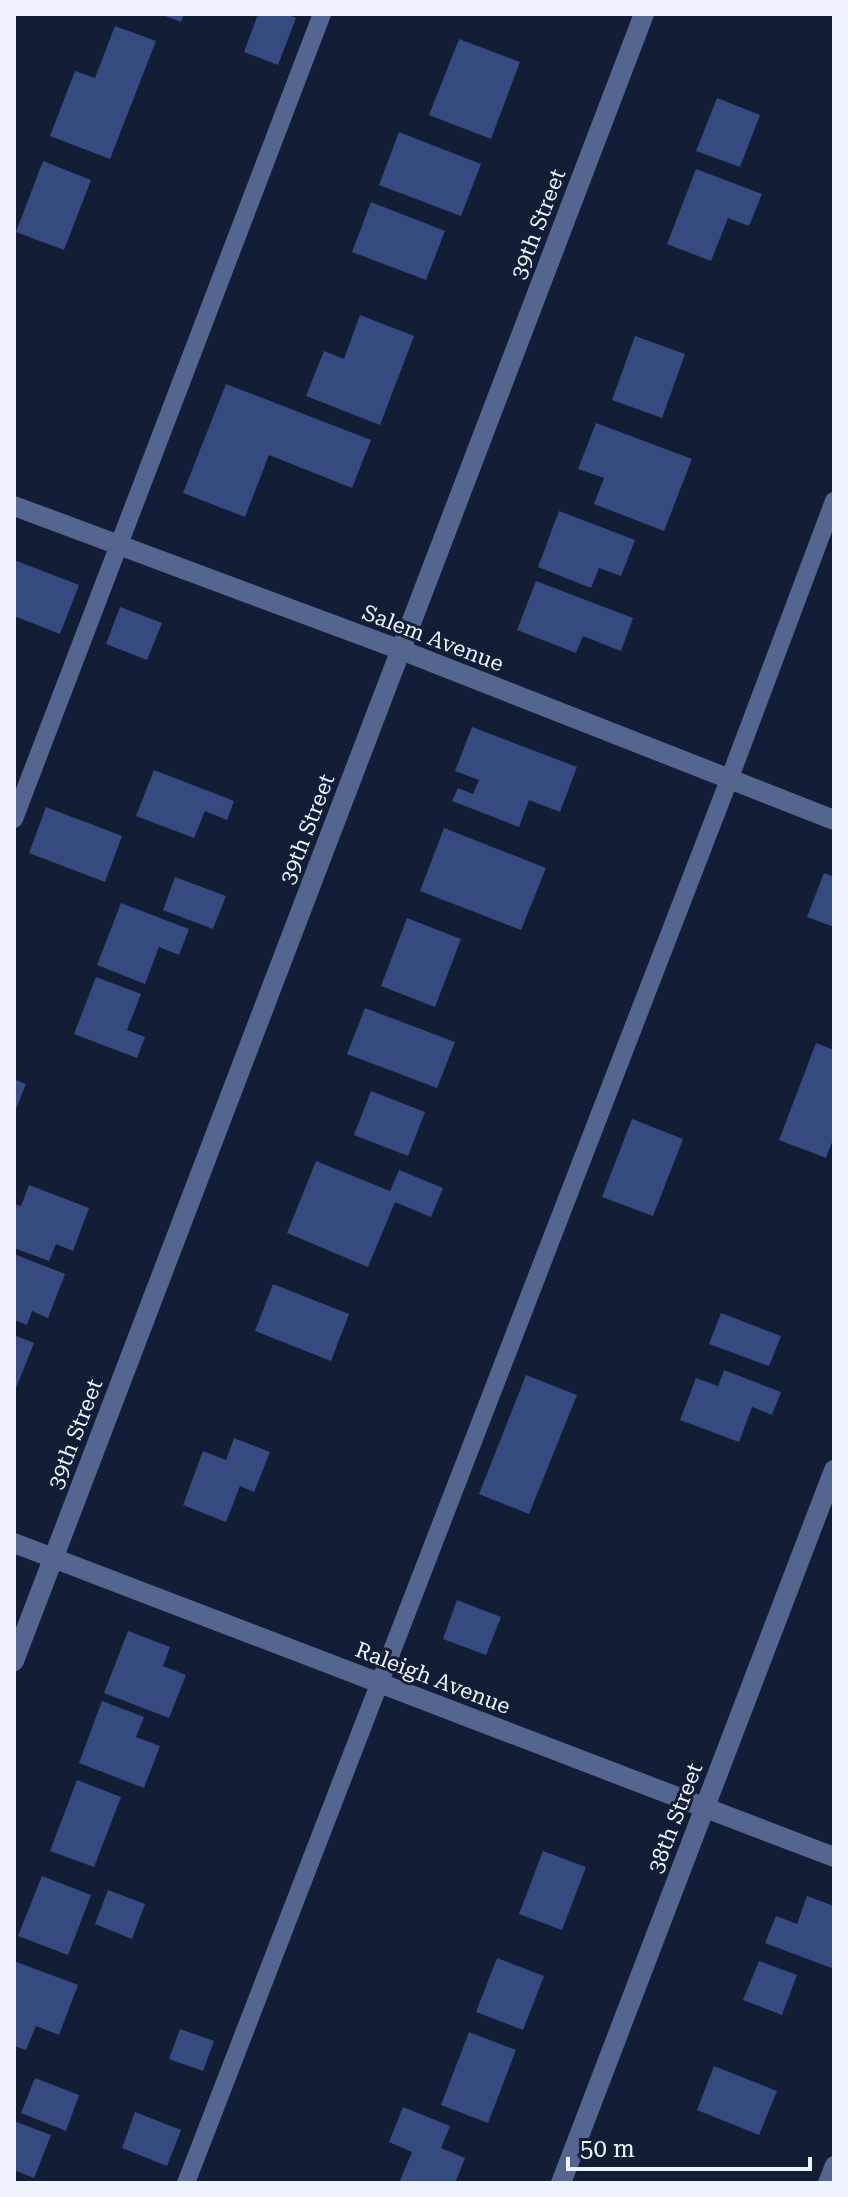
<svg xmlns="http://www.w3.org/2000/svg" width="848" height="2197" viewBox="0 0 848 2197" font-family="'Roboto Serif',serif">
<rect width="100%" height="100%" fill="#131d35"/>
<g fill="#354a7f">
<path d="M160,14H184L181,22Z"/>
<path d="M258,14H286L296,18L278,65L244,52Z"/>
<path d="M115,26L156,41L110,159L50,136L75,71L95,78Z"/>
<path d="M459,39L520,62L491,139L429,115Z"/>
<path d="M717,98L760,115L740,167L696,151Z"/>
<path d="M399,132L481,164L461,216L379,185Z"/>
<path d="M43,161L91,180L64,250L16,232Z"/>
<path d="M696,169L762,194L749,226L728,218L711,261L667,244Z"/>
<path d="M371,202L445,231L426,280L352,252Z"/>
<path d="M360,315L414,336L380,425L306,396L324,351L344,359Z"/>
<path d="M635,336L685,354L662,418L612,400Z"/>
<path d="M226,384L371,440L352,488L269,455L245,517L183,493Z"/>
<path d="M596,423L692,459L664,531L594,504L604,478L578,469Z"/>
<path d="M559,511L635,540L621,576L599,568L591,588L538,567Z"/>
<path d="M14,560L79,585L60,634L14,616Z"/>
<path d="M536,581L633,618L621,651L583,636L576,653L517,630Z"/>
<path d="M120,607L162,623L147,660L106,644Z"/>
<path d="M472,727L577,767L560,812L529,800L519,827L452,801L458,788L473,794L479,780L455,771Z"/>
<path d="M154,770L234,801L227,820L205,811L194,838L136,816Z"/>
<path d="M46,807L122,836L105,882L29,853Z"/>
<path d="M444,828L546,868L521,930L420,891Z"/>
<path d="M824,873L834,877V927L807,917Z"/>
<path d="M175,877L226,896L213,929L163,910Z"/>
<path d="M121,903L189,929L179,955L159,947L145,984L97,965Z"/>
<path d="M407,918L461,939L435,1007L381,986Z"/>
<path d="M96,977L141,994L127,1030L145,1037L137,1058L74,1034Z"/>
<path d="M365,1008L455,1042L437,1088L347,1054Z"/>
<path d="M816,1043L834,1050V1137L826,1158L779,1140Z"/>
<path d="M14,1079L26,1084L14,1114Z"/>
<path d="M371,1091L425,1112L408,1156L354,1135Z"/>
<path d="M632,1119L683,1139L653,1216L602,1197Z"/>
<path d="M316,1161L390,1191L399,1170L443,1188L431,1217L395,1202L368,1267L287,1233Z"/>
<path d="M29,1185L89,1208L73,1251L56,1244L49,1261L14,1248V1204L21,1206Z"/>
<path d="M14,1254L65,1274L48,1318L32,1311L27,1325L14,1320Z"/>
<path d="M273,1284L349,1314L331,1361L255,1331Z"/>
<path d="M721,1313L781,1336L769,1366L709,1344Z"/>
<path d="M14,1335L34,1343L14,1393Z"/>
<path d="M724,1370L781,1392L772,1415L752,1407L739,1442L680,1420L696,1378L718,1386Z"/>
<path d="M526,1375L577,1395L529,1514L479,1494Z"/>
<path d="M234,1438L270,1452L254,1492L240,1486L226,1522L183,1505L203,1451L226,1460Z"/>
<path d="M457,1600L501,1617L486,1655L443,1639Z"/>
<path d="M128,1631L170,1647L163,1666L186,1675L169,1718L104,1693Z"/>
<path d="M102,1701L144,1717L136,1737L160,1746L144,1788L79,1763Z"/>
<path d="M77,1780L121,1797L94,1867L50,1851Z"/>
<path d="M543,1851L586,1867L562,1930L519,1914Z"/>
<path d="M42,1876L91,1895L68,1955L18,1936Z"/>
<path d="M108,1890L145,1904L132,1939L95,1924Z"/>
<path d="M807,1896L834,1906V1969L765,1943L776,1916L797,1924Z"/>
<path d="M497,1958L544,1976L523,2030L476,2012Z"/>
<path d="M14,1961L78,1985L59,2035L36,2026L26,2050L14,2046Z"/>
<path d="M759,1961L797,1975L782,2015L743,2000Z"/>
<path d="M180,2029L214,2041L203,2071L169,2059Z"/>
<path d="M469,2032L516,2050L488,2123L441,2105Z"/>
<path d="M714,2066L777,2091L759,2135L697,2110Z"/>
<path d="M35,2078L79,2095L66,2131L21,2113Z"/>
<path d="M403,2107L450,2126L441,2148L465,2158L455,2183H399L412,2152L389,2142Z"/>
<path d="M135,2112L181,2130L167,2166L122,2148Z"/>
<path d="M14,2121L51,2135L34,2178L14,2170Z"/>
</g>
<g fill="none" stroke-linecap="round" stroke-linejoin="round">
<g stroke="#54668f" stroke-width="18">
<path d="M14,819L322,14"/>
<path d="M186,2183L729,780L834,501"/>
<path d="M827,2183L834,2165"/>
</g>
<g stroke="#54668f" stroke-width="20">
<path d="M14,506L401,650L834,820"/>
<path d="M14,1543L834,1857"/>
<path d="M14,1661L644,14"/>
<path d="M561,2183L834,1470"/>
</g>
</g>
<g text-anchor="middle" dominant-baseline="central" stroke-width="6" stroke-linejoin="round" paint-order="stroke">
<g font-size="22" fill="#eef2fd" stroke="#131d35">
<text transform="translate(538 224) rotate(-69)">39th Street</text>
<text transform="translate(433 638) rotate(21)">Salem Avenue</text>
<text transform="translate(307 829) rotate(-69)">39th Street</text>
<text transform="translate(75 1434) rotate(-69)">39th Street</text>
<text transform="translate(433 1678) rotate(21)">Raleigh Avenue</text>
<text transform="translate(675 1818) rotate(-69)">38th Street</text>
</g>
</g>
<rect width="848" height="2197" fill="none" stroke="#eef2fd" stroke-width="32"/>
<path d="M568 2157v12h242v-12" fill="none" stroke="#eef2fd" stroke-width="4"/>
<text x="580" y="2157" font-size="24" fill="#eef2fd" stroke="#131d35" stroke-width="6" paint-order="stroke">50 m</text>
</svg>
